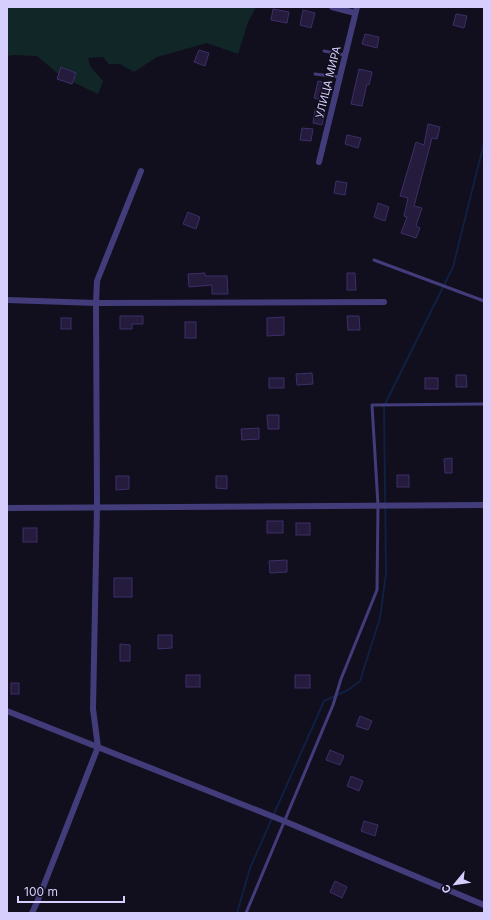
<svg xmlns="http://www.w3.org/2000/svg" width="491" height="920" viewBox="0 0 491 920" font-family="Inter,sans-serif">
<rect width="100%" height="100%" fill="#110e1e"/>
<path fill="#112727" d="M7,7H256L248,22L238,54L207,43L157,57L134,72L120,64H109L103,57L88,58L90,66L103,81L98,94L62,77L37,56L14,55L7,56Z"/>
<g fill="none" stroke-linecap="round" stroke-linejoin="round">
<path stroke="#0f2040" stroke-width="2" d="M237,913L250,868L324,701L348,690L360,681L380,618L386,574L384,406L453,267L484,143"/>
</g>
<g fill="#241b3d" stroke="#3d2f68">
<path d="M273,9L289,12L287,23L271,20Z"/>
<path d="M303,10L315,13L311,28L300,25Z"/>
<path d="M456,14L467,16L464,28L453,25Z"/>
<path d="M365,34L379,37L377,48L362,44Z"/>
<path d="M199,50L209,53L205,66L194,62Z"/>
<path d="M61,67L76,73L72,84L57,79Z"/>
<path d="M359,69L372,72L369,85L367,84L362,106L351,104Z"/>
<path d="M318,81L328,83L324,101L314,98Z"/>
<path d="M315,110L325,112L322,125L313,123Z"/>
<path d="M428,124L440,127L437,139L432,138L414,206L422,208L416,226L420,228L416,238L401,233L407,217L404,216L408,198L400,196L416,142L424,145Z"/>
<path d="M302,128L313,129L311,141L300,140Z"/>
<path d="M347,135L361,138L358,148L345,144Z"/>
<path d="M336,181L347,183L345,195L334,193Z"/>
<path d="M378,203L389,207L385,221L374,217Z"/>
<path d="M188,212L200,217L196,229L183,224Z"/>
<path d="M205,273V276H227L228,294H212V285L189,287L188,274Z"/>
<path d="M347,273H355L356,290H347Z"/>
<path d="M120,316H143V324H132V329H120Z"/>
<path d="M347,316H359L360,330H348Z"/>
<path d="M284,317V335L267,336V318Z"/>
<rect x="61" y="318" width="10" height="11"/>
<rect x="185" y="322" width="11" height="16"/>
<path d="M312,373L313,384L297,385L296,374Z"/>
<path d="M456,375H466L467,387H456Z"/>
<rect x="269" y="378" width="15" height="10"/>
<rect x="425" y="378" width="13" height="11"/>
<path d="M267,415H279V429H268Z"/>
<path d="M259,428V439L242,440L241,429Z"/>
<path d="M452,458V473H445L444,459Z"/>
<rect x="397" y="475" width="12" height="12"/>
<path d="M116,476H129V489L116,490Z"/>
<path d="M216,476H227V489L216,488Z"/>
<rect x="267" y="521" width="16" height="12"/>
<rect x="296" y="523" width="14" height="12"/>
<rect x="23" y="528" width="14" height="14"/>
<path d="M287,560V572L270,573L269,561Z"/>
<rect x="114" y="578" width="18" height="19"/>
<path d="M158,635H172V648L158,649Z"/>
<path d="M120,644L130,645V661H120Z"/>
<rect x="186" y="675" width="14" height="12"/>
<rect x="295" y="675" width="15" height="13"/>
<rect x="11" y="683" width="8" height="11"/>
<path d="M360,716L372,721L368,730L356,726Z"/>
<path d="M330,750L344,756L340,765L326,760Z"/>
<path d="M351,776L363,781L359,791L347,786Z"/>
<path d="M364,821L378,825L375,836L361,831Z"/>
<path d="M335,881L347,887L342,898L330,892Z"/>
</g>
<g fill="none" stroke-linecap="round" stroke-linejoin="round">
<g stroke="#423c7a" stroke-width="3">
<path d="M324,51L345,55"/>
<path d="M315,74L339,77"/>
<path d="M374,260L484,301"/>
<path d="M246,913L333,705L341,679L377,590L378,505L372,405L484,404"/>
</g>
<g stroke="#423c7a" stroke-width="6">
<path d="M332,7L355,13"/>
<path d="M319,162L357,7"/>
<path d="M7,300L96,303L384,302"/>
<path d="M7,508L484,505"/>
<path d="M7,711L284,821L484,905"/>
<path d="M32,913L38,900L98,747L93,709L97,507L96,303L97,281L141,171"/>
</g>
</g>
<g text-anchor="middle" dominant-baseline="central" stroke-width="3" stroke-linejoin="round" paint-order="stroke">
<g font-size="11" fill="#d6cefc" stroke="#110e1e">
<text transform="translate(328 82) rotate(-76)">УЛИЦА МИРА</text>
</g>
</g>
<rect width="491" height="920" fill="none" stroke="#d6cefc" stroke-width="16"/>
<g transform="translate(455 884) rotate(241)" stroke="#110e1e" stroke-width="3" paint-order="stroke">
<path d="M0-3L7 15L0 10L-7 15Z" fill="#d6cefc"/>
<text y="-6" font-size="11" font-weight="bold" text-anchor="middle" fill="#d6cefc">С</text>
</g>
<path d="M18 896v6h106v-6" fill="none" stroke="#d6cefc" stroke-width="2"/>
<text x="24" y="896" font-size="12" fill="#d6cefc" stroke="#110e1e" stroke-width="3" paint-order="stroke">100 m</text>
</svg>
